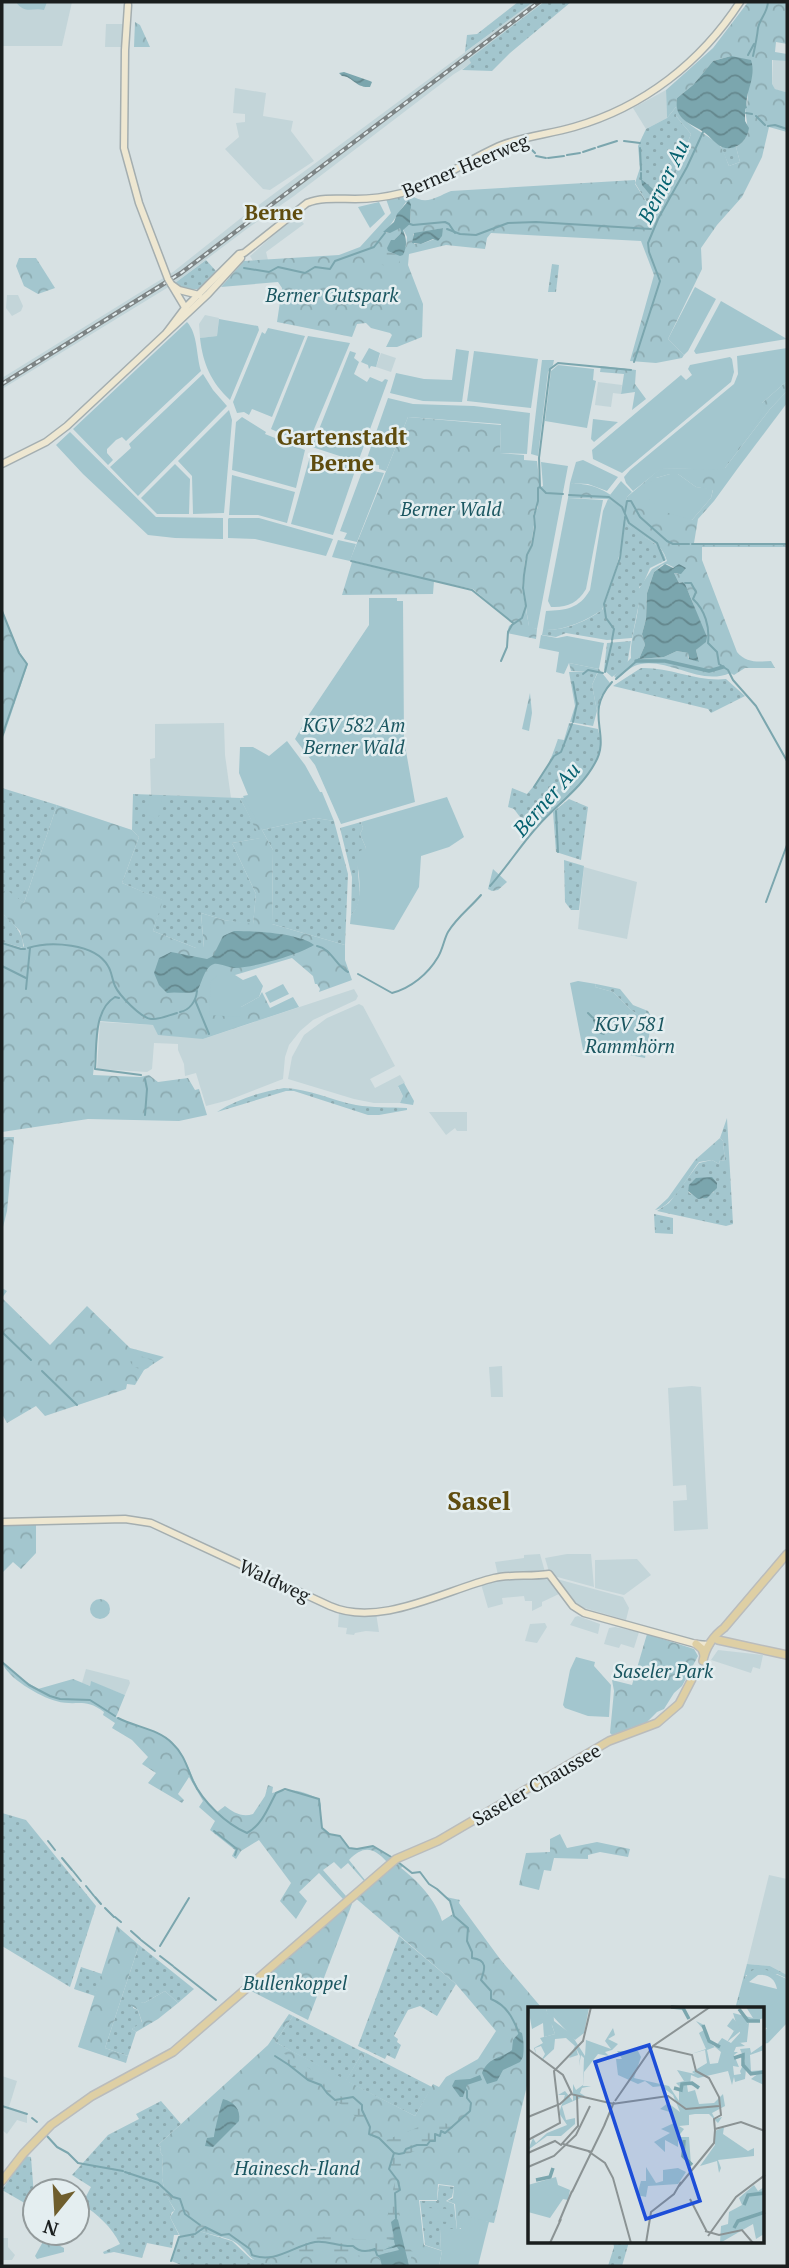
<svg xmlns="http://www.w3.org/2000/svg" width="789" height="2268" viewBox="0 0 789 2268" font-family="'PT Serif',serif">
<defs>
<pattern id="grass-dots" width="8" height="8" patternUnits="userSpaceOnUse" patternTransform="scale(1.75)"><rect width="8" height="8" fill="#a3c6ce"/><path d="M2 2h.1M6 6h.1" fill="none" stroke="#8caab0" stroke-width="1.8" stroke-linecap="round"/></pattern>
<pattern id="forest-crowns" width="20" height="18" patternUnits="userSpaceOnUse" patternTransform="scale(1.75)"><rect width="20" height="18" fill="#a3c6ce"/><path d="M2 6a3 3 0 1 1 6 0M12 15a3 3 0 1 1 6 0" fill="none" stroke="#8caab0"/></pattern>
<pattern id="wetland-marsh" width="20" height="14" patternUnits="userSpaceOnUse" patternTransform="scale(1.75)"><rect width="20" height="14" fill="#a3c6ce"/><path d="M1 5h8M5 5V1M11 12h8M15 12V8" fill="none" stroke="#8caab0"/></pattern>
<pattern id="water-waves" width="16" height="10" patternUnits="userSpaceOnUse" patternTransform="scale(1.75)"><rect width="16" height="10" fill="#7ba6ae"/><path d="M0 5q4-4 8 0t8 0" fill="none" stroke="#64878d"/></pattern>
</defs>
<rect width="100%" height="100%" fill="#d7e1e3"/>
<g fill="#c3d5d9">
<path d="M2,2H72L62,46H2Z"/>
<path d="M533,2H544L469,59L472,63L454,74L294,196L248,228L175,283L2,389V378L173,272L241,218Z"/>
<path d="M106,24H123L122,47H105Z"/>
<path d="M773,59L787,61V91L785,93L775,89L772,85Z"/>
<path d="M235,88L266,93L263,116L293,121L291,131L314,161L270,190L263,189L225,149L239,137L236,123L245,122V114L233,113Z"/>
<path d="M666,90L667,118L646,129L633,108Z"/>
<path d="M296,215L304,224L266,252L268,260L253,261L250,256Z"/>
<path d="M7,295H18L23,306L21,311L12,316L6,308Z"/>
<path d="M205,315L219,318L217,336L200,338L199,324Z"/>
<path d="M381,353L396,358L391,372L376,367Z"/>
<path d="M598,382L622,385L621,394L613,393L611,407L595,405Z"/>
<path d="M224,723L225,755L231,798L151,796L150,759L155,758V724Z"/>
<path d="M584,867L637,882L627,939L578,929Z"/>
<path d="M354,989L358,996L356,1000L313,1020L300,1031L289,1045L285,1057L283,1079L229,1100L206,1106L196,1073L185,1076L184,1064L178,1050V1044L154,1043L152,1069L147,1072L97,1069L100,1022L154,1025L203,1039Z"/>
<path d="M359,1004L363,1006L395,1066L370,1079L375,1088L400,1075L405,1083L398,1087L403,1096L400,1103H374L354,1099L288,1079L292,1057L304,1035L327,1018Z"/>
<path d="M429,1112H467V1131H457L455,1128L446,1135Z"/>
<path d="M502,1366L503,1397H491L489,1367Z"/>
<path d="M692,1386L701,1387L708,1529L674,1531L673,1501L687,1500L686,1485L673,1486L668,1388Z"/>
<path d="M540,1554L545,1572L498,1575L495,1562L524,1558V1555Z"/>
<path d="M567,1554H591L594,1587L550,1575L545,1558Z"/>
<path d="M637,1559L651,1575L624,1595L595,1588V1560Z"/>
<path d="M547,1576L559,1594L542,1602V1606L532,1611V1601H525L524,1596L502,1598L503,1604L488,1608L481,1584L497,1580Z"/>
<path d="M557,1579L623,1597L629,1608L626,1620L581,1607L571,1598Z"/>
<path d="M339,1612L349,1615L376,1613L379,1632L366,1631L355,1633L354,1635L346,1634L347,1628L338,1627Z"/>
<path d="M578,1616L600,1624L598,1634L570,1625L575,1617Z"/>
<path d="M545,1623L547,1627L537,1643L525,1641L530,1624Z"/>
<path d="M615,1627L639,1632L634,1648L621,1644L619,1648L604,1644L609,1628Z"/>
<path d="M718,1650L763,1655L760,1669L753,1667L751,1673L711,1660Z"/>
<path d="M86,1669L129,1680L130,1683L125,1695L91,1682L90,1686L82,1683Z"/>
<path d="M769,1875L787,1879V1979V1975L770,1966L747,1964Z"/>
<path d="M2,2076L17,2081L9,2107L27,2113V2123L17,2120L7,2134L2,2130Z"/>
<path d="M2,2238H8V2247L15,2255L12,2260H2Z"/>
</g>
<g fill="url(#grass-dots)" fill-rule="evenodd">
<path d="M518,2H533L465,52L467,35L477,34Z"/>
<path d="M544,2H571L510,53L492,71L462,70L471,63L469,59Z"/>
<path d="M676,107V116L691,134L666,198L658,212H655L651,209L635,183L640,168L638,146L646,129L667,118Z"/>
<path d="M721,147H736L740,162L729,166Z"/>
<path d="M206,260L216,271L199,289C192,290 181,290 175,283Z"/>
<path d="M552,264L559,265L556,292H548Z"/>
<path d="M625,521C637,538 661,539 666,560L650,568L643,584L639,587L640,598L632,638L607,640L566,633L556,637L542,635L543,630C564,631 588,621 603,609L620,559Z"/>
<path d="M631,641L627,666L612,677L604,670L607,643Z"/>
<path d="M641,668C670,667 697,682 726,679L745,696L711,713L708,709L613,686Z"/>
<path d="M598,671L592,685L597,711L593,726L570,722L575,706L569,672Z"/>
<path d="M569,723L598,729C599,734 601,740 601,745C599,772 558,805 541,823L520,817L514,809L508,807L512,788L527,794C545,773 549,765 558,739L564,740Z"/>
<path d="M2,788L57,805L24,903L6,891L2,892Z"/>
<path d="M133,794L240,798L261,838L232,843L256,894L253,925L224,920L201,913L204,948H196L153,931L162,900L122,883L139,837L132,830Z"/>
<path d="M569,799L588,807L581,860L556,852L553,812Z"/>
<path d="M316,818L334,821L348,874L345,945L272,924L273,850L262,830Z"/>
<path d="M361,822L363,828L360,834L366,848C363,852 358,858 358,864C357,879 365,904 351,915L352,877L340,828Z"/>
<path d="M564,860L584,866L579,910H571L565,902Z"/>
<path d="M2,913C13,923 24,933 23,948L2,942Z"/>
<path d="M596,984L620,989L633,1005L648,1011L651,1016V1025L630,1009L613,992L595,987Z"/>
<path d="M284,1088C310,1089 331,1100 356,1105C373,1108 390,1107 407,1108V1110L379,1115H368L294,1091H286L217,1112C237,1099 261,1092 284,1088Z"/>
<path d="M727,1118L733,1224L726,1226L657,1211L669,1203L699,1163L712,1160L719,1164L720,1160L725,1161L723,1141L720,1138ZM699,1178H710L714,1192L702,1199L689,1193L688,1190L692,1182Z"/>
<path d="M654,1214L673,1218V1234L655,1233Z"/>
<path d="M2,1813L26,1820L96,1906L70,1987L2,1946Z"/>
<path d="M399,1936L456,1984L437,2016L420,2006L408,2010L394,2036L398,2039L397,2042L401,2045L395,2059L387,2055L385,2059L358,2046Z"/>
<path d="M139,1945L194,1989L178,2003L165,1991L144,2003L133,2001V2008L138,2010L142,2023L132,2029L136,2032L128,2056L105,2048Z"/>
<path d="M747,1964L770,1966L787,1975L786,1978L777,1974L746,1975L737,2009H735Z"/>
<path d="M81,1967L102,1974L95,1996L74,1989Z"/>
<path d="M293,2016L361,2051V2055L346,2081L275,2042Z"/>
<path d="M366,2053L432,2087L415,2116L348,2082Z"/>
<path d="M161,2101L181,2124L158,2145L161,2147L160,2152L163,2156L162,2178L165,2193L175,2211L172,2212L170,2217L179,2235H174L172,2248L147,2243L142,2258L114,2252L104,2254L103,2252L120,2244C111,2226 98,2215 82,2204L91,2187L72,2175L108,2135L139,2119L136,2114Z"/>
<path d="M25,2156L31,2157L35,2209L2,2190Z"/>
<path d="M439,2185L454,2187L452,2197L446,2201L454,2204L457,2230L441,2229L440,2250L425,2245L420,2201H437Z"/>
<path d="M199,2231L232,2241L251,2259L271,2264L273,2266H184L171,2261L179,2237L193,2235Z"/>
<path d="M613,2242H629L622,2266H608L614,2247Z"/>
</g>
<g fill="url(#forest-crowns)" fill-rule="evenodd">
<path d="M748,2H787V44L776,42L775,52L787,54V61L772,60V84L775,89L785,92L787,91V132L769,127L762,157L742,197L717,225L701,248L702,269L668,339L684,355L682,358L656,363L630,361L654,275L641,241L491,233L487,238L485,249L446,245L409,254L408,265L423,304L422,337L397,347H386L392,335L390,333L371,328L366,323L357,324L352,337L277,322L282,288L278,282L221,287L244,261L339,255L360,247L391,213L386,199L411,195C426,206 436,197 451,191L635,180V184L651,209L657,212L666,198L691,134L676,116V107L667,118L666,90L713,48ZM731,56L748,92L747,108L745,109C747,125 752,137 736,147L740,162L729,166C726,159 724,150 719,145C703,130 674,123 677,98L693,85L713,61ZM406,202L411,209L410,224L403,229L407,237L406,247L391,240H394L401,233L400,227L388,233H385ZM443,228L440,237L421,244H414L413,234Z"/>
<path d="M135,22L140,25L150,47H134Z"/>
<path d="M19,258H36L55,288L38,294L24,286L16,266Z"/>
<path d="M601,366L636,370L635,384L646,399L632,410L635,392L621,394L624,374L600,372Z"/>
<path d="M787,381V391L770,409L725,468H738L714,501L698,519L694,543L787,544V547H702V560L737,652C746,663 758,662 771,661L775,668H745L734,675L730,673C701,686 670,659 641,664C632,665 624,674 617,679L614,676L631,658C629,635 642,612 638,590L652,569L667,561C661,539 643,541 629,526C621,518 619,506 608,499L568,498L570,483C594,484 609,490 625,508L627,497L661,468L723,469L762,403ZM670,474H678L696,487L713,490L711,498L692,520L656,478ZM667,564L675,568L678,574L674,573L679,583L683,582C694,600 698,621 706,641L696,650L699,662L688,658V653L677,651L664,657L639,659L645,645L642,634L646,619L647,593L654,572L662,565Z"/>
<path d="M408,417L501,425L500,453L524,455V460L537,461L540,487H537L538,501L533,515L534,525L531,545L525,560L522,588L529,626L537,629L536,639L507,633L509,626L513,623L473,589L434,581L433,594L342,595L352,562L424,579L350,560Z"/>
<path d="M2,612L20,653L28,664L2,741Z"/>
<path d="M569,663L599,669L610,683L601,696L597,711L592,685L598,672L571,671Z"/>
<path d="M530,693L532,713L529,731L522,729Z"/>
<path d="M251,797L262,830L273,850L272,924L345,945V960L352,980L319,992L320,989L317,984H315L313,976L292,958L235,975H218L241,1007L259,997L262,992L270,1008L293,997L299,1007L203,1039L158,1035L153,1025L99,1021L93,1075L140,1077L149,1075L158,1082L188,1078L195,1090L199,1089L207,1115L179,1121L88,1119L2,1132V942L22,948L24,946L20,931L2,913V892L7,890L24,903L57,805L132,830L139,837L122,883L163,900L153,931L196,948L204,947L201,913L224,920L253,924L256,894L232,843L260,838L240,798Z"/>
<path d="M493,869L507,882L498,890L492,891L488,889Z"/>
<path d="M404,1083L414,1101L413,1105L400,1103L403,1096L398,1086Z"/>
<path d="M2,1137H14V1139L7,1211L2,1231Z"/>
<path d="M720,1138L723,1141L725,1161L720,1160L719,1164L712,1160L699,1162C688,1176 671,1208 655,1210L668,1198L695,1160Z"/>
<path d="M2,1288L7,1291L2,1298L50,1345L87,1306L130,1348L164,1357L144,1370L135,1385L127,1384L126,1389L45,1416L36,1406L7,1423L2,1414Z"/>
<path d="M36,1524V1553L21,1569L13,1562L2,1573V1525Z"/>
<circle cx="100" cy="1609" r="10"/>
<path d="M647,1634L694,1649L698,1656L682,1686L674,1693L664,1709L657,1712L647,1722L612,1735L610,1733L614,1691L612,1680L632,1685Z"/>
<path d="M2,1662L19,1677L38,1689L73,1679L90,1686L91,1681L125,1695L116,1717C133,1726 157,1729 172,1742C193,1762 192,1794 217,1812L225,1806C233,1812 242,1818 253,1814L265,1796L268,1785L273,1787L272,1793C291,1788 301,1790 319,1799L321,1805V1826L331,1834L340,1836L349,1848L357,1849L373,1846L393,1858L387,1862C374,1847 363,1845 349,1860L365,1880L364,1881L348,1863L341,1869L334,1862L323,1870L346,1896L343,1899L319,1873L299,1892L307,1901L296,1919L280,1901L291,1883L259,1840L241,1851L236,1859L232,1856L235,1850L210,1830L215,1821L199,1807L203,1801L189,1777L178,1794L184,1800L182,1803L148,1783L156,1773L142,1764L148,1757L132,1740L112,1728L115,1723L103,1715L104,1712C84,1697 77,1707 56,1701C40,1697 6,1677 2,1662Z"/>
<path d="M560,1834L567,1848L597,1842L630,1849L628,1857L600,1852L588,1855V1859L554,1858L551,1871L544,1870L539,1890L519,1885L526,1853L550,1852V1839Z"/>
<path d="M397,1861L403,1866L401,1868C418,1881 436,1900 442,1921L453,1914L451,1902L446,1897L460,1900L459,1903L500,1959L541,2007L540,2009H530V2073L494,2223L477,2220L457,2230L455,2204L447,2201L453,2198L454,2186L438,2184L437,2200H419L424,2245L442,2251L439,2266H273L271,2264C248,2264 249,2250 233,2241C223,2236 210,2235 199,2231L193,2235L180,2236L170,2217L175,2210L165,2194L162,2178L163,2156L160,2152L161,2147L158,2145L268,2045L289,2014L293,2016L275,2042L346,2080L361,2055V2051L366,2053L349,2082L415,2116L433,2084L439,2087L446,2077L478,2059L496,2031L456,1984L353,1896Z"/>
<path d="M349,1900L352,1904L308,2020L247,1989Z"/>
<path d="M117,1926L139,1945L105,2048L128,2056L126,2063L78,2047Z"/>
<path d="M165,1991L178,2003L158,2019L136,2032L132,2029L142,2022L138,2010L126,2002L128,1998L144,2003Z"/>
<path d="M45,2238L64,2248V2252L37,2259L35,2256Z"/>
</g>
<g fill="url(#wetland-marsh)">
<path d="M388,243L387,248L392,253L400,256L405,251L396,268L384,266L380,263L383,252Z"/>
<path d="M135,1354L154,1361L148,1368L141,1370L133,1366L129,1360L131,1356Z"/>
<path d="M502,2004L518,2020L520,2030L513,2040L509,2020Z"/>
<path d="M283,2053L322,2076L337,2093L344,2098L353,2097L361,2102L370,2127L369,2134L379,2138L382,2142C399,2134 417,2129 433,2120L455,2126L435,2142L408,2154L395,2178L386,2151L379,2142L368,2135L355,2116L328,2094L321,2085L308,2080L289,2065L281,2061L279,2055Z"/>
<path d="M396,2179L400,2186L398,2206L403,2243L413,2252L409,2264L402,2243L391,2228L394,2238L391,2239L394,2240L395,2245L384,2248L397,2247L399,2250L383,2255L382,2266H379L380,2259L377,2256C366,2259 359,2256 348,2254C325,2251 306,2250 284,2259L281,2255C294,2240 318,2235 338,2237C347,2237 359,2241 367,2239C373,2237 376,2234 383,2234C389,2216 390,2197 396,2179Z"/>
</g>
<g fill="#a3c6ce" fill-rule="evenodd">
<path d="M16,2H47L44,10C33,7 25,15 16,2Z"/>
<path d="M379,202L385,214L370,228L358,207Z"/>
<path d="M695,287L716,299L688,351L684,355L668,339Z"/>
<path d="M721,301L787,339L696,354L694,351Z"/>
<path d="M219,319L258,326L259,330L230,400C211,382 203,364 200,338L217,336Z"/>
<path d="M187,322C198,334 196,355 201,371L126,441L122,437L116,440L107,449V453L113,460L108,465L73,429Z"/>
<path d="M268,328L305,336L272,417L252,409L249,415L244,412L237,413L233,402L262,332L265,334Z"/>
<path d="M308,336L350,343L307,446L271,429Z"/>
<path d="M369,348L380,353L376,367L371,366L369,369L368,365L361,362Z"/>
<path d="M787,348V381L762,403L766,408L723,470L662,468L633,491L626,483L624,477L630,470L734,384L738,374L737,356Z"/>
<path d="M456,349L469,351L462,402L423,401L390,393L396,373L424,379L452,380Z"/>
<path d="M350,351L356,353L354,358L359,362L354,374L367,382L370,377L382,382L385,379L388,380L358,462L312,447Z"/>
<path d="M474,351L538,359L531,408L467,401Z"/>
<path d="M730,357L732,359L734,372L731,382L622,473L593,459L592,450L681,375L686,380L692,375L688,369L690,365Z"/>
<path d="M542,360H554L553,365L548,372L538,456L531,454Z"/>
<path d="M558,365L594,369L593,380L596,381L587,428L545,421L551,371Z"/>
<path d="M203,374L213,390L227,406L138,496L110,467L131,448L129,444Z"/>
<path d="M787,391V403L738,468H725L770,409Z"/>
<path d="M388,398L413,404L474,406L530,413L527,454L500,453L501,424L408,417L386,471L379,469V465L365,464Z"/>
<path d="M229,410L232,420L224,513L193,514L192,476L178,461Z"/>
<path d="M242,417L266,432L265,434L305,450L296,488L232,470L236,422Z"/>
<path d="M593,419L618,422L594,442L591,439Z"/>
<path d="M70,432L156,517L223,518V539L175,538L148,535L83,474L56,445Z"/>
<path d="M311,453L356,468L333,535L291,524Z"/>
<path d="M583,460L618,477L607,491L588,484L570,483L576,462Z"/>
<path d="M541,462L568,466L537,629L529,627L523,589L526,560L532,546L535,528L534,516L538,507V488L543,486Z"/>
<path d="M175,464L190,479L189,514H157L141,498Z"/>
<path d="M363,469L384,473L357,542L344,539L347,533L340,531Z"/>
<path d="M670,474H678L696,487L713,489L711,498L692,520L665,512L639,491L656,478Z"/>
<path d="M232,475L295,492L287,523L258,515H229Z"/>
<path d="M621,481L632,492L627,497L625,509L610,495Z"/>
<path d="M568,498L603,500L586,589C578,603 566,608 551,607L548,601Z"/>
<path d="M608,499C614,503 621,509 623,516C629,534 609,591 602,610C586,621 563,631 543,630L546,611C566,610 579,609 590,590L603,511Z"/>
<path d="M229,518H259L333,539L326,556L255,539L228,538V519Z"/>
<path d="M338,540L356,544L350,561L332,557Z"/>
<path d="M369,598H397V601H403L404,740L415,802L341,824L315,765L295,739L308,716L369,625Z"/>
<path d="M541,635L557,638L567,636L604,643L599,669L569,663L564,674L556,672L559,652L539,648Z"/>
<path d="M287,741L305,765L320,792H322L334,821L316,818L262,830L243,796L248,795L239,773L240,747H253L269,756Z"/>
<path d="M151,797L162,798L158,820L146,813Z"/>
<path d="M447,797L464,837L449,847L421,856L419,887L394,930L350,924L351,915C364,905 360,868 354,854L366,848L360,834L363,828L361,822Z"/>
<path d="M218,975H235L243,980L256,975L263,986L259,997L241,1007L240,1017L209,1015L211,981Z"/>
<path d="M578,981L596,984L595,987L613,992L630,1009L651,1025L645,1058L604,1050V1052L584,1055L570,983Z"/>
<path d="M283,984L289,994L270,1003L265,993Z"/>
<path d="M576,1657L595,1662L594,1666L611,1685L609,1717L588,1716L565,1708L563,1705L570,1670Z"/>
<path d="M762,1968L787,1979V2023L768,2043L763,2044V2034L767,2028L763,2027V2009H737C742,1992 740,1969 762,1968ZM758,1975C768,1974 775,1978 777,1989L749,1982Z"/>
<path d="M428,2208L450,2209V2222L428,2221Z"/>
<path d="M471,2217L489,2222L478,2266H439L442,2251L440,2250L441,2229H461V2222H470Z"/>
</g>
<g fill="url(#water-waves)">
<path d="M731,56L751,60C757,78 744,93 747,108L745,109V121L749,128C747,141 736,152 722,147C715,144 711,137 705,133C690,122 674,121 677,98L693,85L713,61Z"/>
<path d="M344,72L370,81L372,82L370,87C355,88 354,77 342,76L339,73Z"/>
<path d="M641,179L665,199L656,202L642,185Z"/>
<path d="M409,200L411,205L410,224L403,230C406,238 408,245 403,255L400,256L388,251L387,248L391,240H394L401,233L400,228L390,233L383,232L394,222L397,214Z"/>
<path d="M443,228L442,236L438,241L433,239L421,244L412,243L414,233Z"/>
<path d="M665,564L673,568L679,564L686,568L681,574L674,573L679,583L683,582L685,584L707,637L706,642L696,650L699,662L689,659L688,653L677,651L664,657L639,659L645,645L642,634L646,619L647,593L654,572Z"/>
<path d="M234,931C253,931 299,933 314,945C298,955 255,967 235,968C228,968 220,963 214,964C204,967 202,984 197,991C189,995 177,991 167,993L159,985L154,973L159,958L171,952L207,959L213,956L223,936Z"/>
<path d="M598,1016L610,1020V1029L604,1035L597,1033L592,1017Z"/>
<path d="M712,1177L717,1183V1188L707,1198L698,1199L688,1191L689,1185L696,1178Z"/>
<path d="M520,2032L522,2033C524,2042 524,2049 523,2057L520,2062L503,2070L497,2081L487,2084L482,2073C488,2057 500,2059 512,2050L513,2040Z"/>
<path d="M480,2075L482,2080L467,2085L463,2097H460L452,2086L455,2080L470,2079Z"/>
<path d="M223,2099C234,2102 241,2109 239,2121L213,2147L205,2146L207,2138L214,2137C214,2133 221,2104 223,2099Z"/>
<path d="M396,2218L398,2220L409,2266H382L379,2255L399,2250L397,2247L383,2250L395,2245L394,2240L388,2239L394,2238L391,2222Z"/>
</g>
<g fill="none" stroke-linecap="round" stroke-linejoin="round">
<g stroke="#7ba6ae" stroke-width="2">
<path d="M748,55L754,44"/>
<path d="M753,56C755,47 757,38 758,28C760,18 767,14 768,2"/>
<path d="M746,113L752,114"/>
<path d="M756,116L765,125"/>
<path d="M768,126L775,125L787,129"/>
<path d="M624,141L640,143"/>
<path d="M598,147L617,141"/>
<path d="M640,148L641,170"/>
<path d="M532,150L535,153"/>
<path d="M583,152L595,148"/>
<path d="M567,155L580,153"/>
<path d="M536,156L546,158"/>
<path d="M548,158L564,156"/>
<path d="M641,179V173"/>
<path d="M410,224L413,225L445,222L449,224L455,233"/>
<path d="M447,229L460,234L476,235L508,223L536,222L651,229"/>
<path d="M244,268L269,272L278,267L305,273L315,267L330,269L335,261L374,247L385,233"/>
<path d="M634,362L660,281L649,252L648,243L658,219L687,167L703,132"/>
<path d="M563,494L546,493L540,487L539,458L550,369L558,363L631,370"/>
<path d="M569,495L609,497L622,507L629,523L657,543L664,560"/>
<path d="M625,512L627,501H631L640,517L667,541L673,544H689"/>
<path d="M692,544H787"/>
<path d="M351,561L472,590L513,623"/>
<path d="M685,583H691L696,592L693,599C705,610 710,627 708,643L717,652L719,664L728,670L733,680L756,706L787,761"/>
<path d="M2,611L19,653L27,664L2,736"/>
<path d="M612,640L614,629L606,618L604,604L620,558L625,517"/>
<path d="M501,661L507,647L508,632L512,625L522,618L526,606L523,588L524,575L527,555L532,545L535,527L534,516L538,501V488L540,487"/>
<path d="M605,672L612,642"/>
<path d="M583,674L588,670L603,673"/>
<path d="M616,679L639,659"/>
<path d="M573,722L577,704L573,682"/>
<path d="M534,787L554,756L561,752L572,724"/>
<path d="M556,811L558,852"/>
<path d="M490,886C507,867 520,846 537,827C556,805 581,789 595,763C612,734 583,714 612,682"/>
<path d="M766,902L787,845"/>
<path d="M2,943L21,949H25"/>
<path d="M317,946C332,949 335,965 348,972"/>
<path d="M28,948C50,941 95,943 108,966C112,972 112,980 115,986C119,995 141,1018 151,1019C159,1020 169,1015 177,1013"/>
<path d="M2,966L26,978"/>
<path d="M358,974L392,993C411,988 428,974 438,957C443,949 444,939 448,932C457,917 470,908 481,895"/>
<path d="M26,989L30,948"/>
<path d="M119,998L115,997C93,1010 97,1047 95,1069L141,1075"/>
<path d="M195,1000L209,1034"/>
<path d="M180,1012C190,1010 196,1001 197,991"/>
<path d="M588,1013L592,1017"/>
<path d="M145,1079L147,1089L145,1115"/>
<path d="M2,1332L31,1360"/>
<path d="M42,1371L77,1405"/>
<path d="M2,1662L29,1685L50,1696L60,1699L90,1700L115,1716"/>
<path d="M118,1718C135,1727 159,1729 172,1743C184,1754 187,1767 193,1781C203,1802 226,1824 247,1833C262,1825 268,1808 276,1793L285,1789L319,1799L322,1828L329,1834L340,1836L349,1848L357,1849L373,1846L393,1858"/>
<path d="M214,1831L237,1849L235,1855"/>
<path d="M48,1841L55,1850"/>
<path d="M62,1858L72,1870"/>
<path d="M398,1862L412,1873L420,1872L429,1884L437,1889L450,1901L454,1916L468,1928L467,1941L472,1952V1958C488,1960 485,1969 481,1980L491,1991V1999C508,2006 513,2019 520,2035"/>
<path d="M73,1871L81,1881"/>
<path d="M86,1886L94,1896"/>
<path d="M95,1897L101,1904"/>
<path d="M105,1908L114,1917"/>
<path d="M115,1917L121,1922"/>
<path d="M131,1931L140,1939"/>
<path d="M141,1940L155,1951"/>
<path d="M160,1946L189,1898"/>
<path d="M160,1956L173,1966"/>
<path d="M174,1967L216,2000"/>
<path d="M275,2056L289,2065L308,2080L321,2085L327,2093L335,2100L353,2097L362,2105V2110L370,2127L369,2134L379,2138L394,2153"/>
<path d="M2,2106L27,2114"/>
<path d="M32,2118L37,2122"/>
<path d="M47,2136L57,2147L68,2153L78,2163L123,2171"/>
<path d="M125,2172L158,2183L173,2197L180,2199L185,2214L200,2225"/>
<path d="M396,2218L395,2193L400,2190L398,2181L389,2169L394,2153L399,2154L404,2153L406,2149L417,2145H427L430,2141H435V2134L440,2136L441,2131L445,2133L470,2111L471,2103L467,2098V2091L465,2088"/>
<path d="M171,2261L179,2237L195,2234L205,2227L221,2235L229,2234L250,2249L252,2255C275,2264 293,2246 315,2242C327,2240 339,2247 353,2246C359,2252 367,2252 375,2249L377,2255L380,2257"/>
</g>
<path stroke="#7ba6ae" stroke-width="3.5" d="M636,661H665L709,671L723,667"/>
<defs>
<g id="secondary">
<path d="M128,5L125,50L124,148L139,203L168,279"/>
<path d="M171,284L186,309"/>
<path d="M172,285L179,290L199,295"/>
<path d="M167,332L185,308L239,254L244,253L307,203C322,197 339,199 355,199C370,199 386,197 402,193C438,183 468,159 502,145C526,136 550,134 574,127C644,107 701,62 740,2"/>
<path d="M2,464L46,442L67,426L208,294L241,258"/>
<path d="M2,1522L125,1519L151,1523L330,1606C380,1628 445,1590 494,1578C512,1574 531,1577 549,1574L573,1606L584,1613L696,1644L709,1645"/>
</g>
<g id="primary">
<path d="M718,1640L787,1655"/>
<path d="M696,1644L702,1649L704,1655"/>
<path d="M703,1661C705,1648 714,1635 724,1628L787,1554"/>
<path d="M2,2181L23,2154L51,2125L92,2096L173,2052L396,1859L438,1841L609,1741L657,1723L679,1704L694,1675"/>
</g>
</defs>
<use href="#secondary" stroke="#a4aeb0" stroke-width="9"/>
<use href="#primary" stroke="#babcbc" stroke-width="10"/>
<use href="#secondary" stroke="#eee7d1" stroke-width="6"/>
<use href="#primary" stroke="#decfa4" stroke-width="7"/>
<defs>
<path id="rail" d="M2,384L181,273L539,2"/>
</defs>
<use href="#rail" stroke="#7d8485" stroke-width="4.5"/>
<use href="#rail" stroke="#e4eef0" stroke-width="2" stroke-dasharray="5" stroke-linecap="butt"/>
<defs>
<path id="secondary-bridge" d="M168,279L171,284"/>
</defs>
<use href="#secondary-bridge" stroke="#a4aeb0" stroke-width="9" stroke-linecap="butt"/>
<use href="#secondary-bridge" stroke="#eee7d1" stroke-width="6"/>
</g>
<g text-anchor="middle" dominant-baseline="central" stroke-width="5" stroke-linejoin="round" paint-order="stroke">
<g font-size="19" fill="#1a1e1e" stroke="#e4eef0">
<text transform="translate(465 165) rotate(-23)">Berner Heerweg</text>
<text transform="translate(275 1580) rotate(25)">Waldweg</text>
<text transform="translate(536 1784) rotate(-30)">Saseler Chaussee</text>
</g>
<g font-size="19" font-style="italic" fill="#1a5660" stroke="#e4eef0">
<text x="332" y="294">Berner Gutspark</text>
<text x="451" y="508">Berner Wald</text>
<text x="354" y="724">KGV 582 Am<tspan x="354" dy="22">Berner Wald</tspan></text>
<text x="630" y="1023">KGV 581<tspan x="630" dy="22">Rammhörn</tspan></text>
<text x="663" y="1670">Saseler Park</text>
<text x="295" y="1982">Bullenkoppel</text>
<text x="297" y="2167">Hainesch-Iland</text>
</g>
<g font-size="21" font-style="italic" fill="#05616f" stroke="#e4eef0">
<text transform="translate(663 181) rotate(-64)">Berner Au</text>
<text transform="translate(546 799) rotate(-49)">Berner Au</text>
</g>
<g font-size="21" font-weight="bold" fill="#5f4c0e" stroke="#e4eef0">
<text x="274" y="212">Berne</text>
</g>
<g font-size="23" font-weight="bold" fill="#5f4c0e" stroke="#e4eef0">
<text x="342" y="436">Gartenstadt<tspan x="342" dy="26">Berne</tspan></text>
</g>
<g font-size="26" font-weight="bold" fill="#5f4c0e" stroke="#e4eef0">
<text x="479" y="1500">Sasel</text>
</g>
</g>
<g transform="translate(528 2007)">
<rect width="236" height="236" fill="#d7e1e3"/>
<path d="M0,0L61,1L56,26L47,33L18,2L27,27L16,30L15,16L4,22ZM218,0H236V11L219,16V35L211,36L215,22L199,35L209,19L205,6L225,11Z" fill="#a3c6ce"/>
<path d="M18,0L25,1L26,14L43,27L57,49L58,33L83,42L77,34L85,21L87,28L80,32L90,37L84,43L77,45L81,49L70,47L56,65L55,79H63L54,81L52,86L57,89L34,99L38,113L47,111V117L33,129H19L0,143L5,131L8,136L19,126L39,118L31,106L37,88H30L37,84L45,94V77L48,83L55,78L56,51L53,48L51,59L52,49L48,41L50,48L41,51L47,39L38,31L27,32L26,42L13,54L17,47L13,39L7,41L8,47L6,41L15,36L12,31L27,27L24,18L9,13L20,11ZM205,11L211,18L221,16L219,34L211,35L217,39L208,40L206,45H210L206,48L211,60L205,59L206,68L213,67L212,64L217,54L212,42L222,41L223,46L236,37V43L222,48L223,64L236,63V78L223,72L231,66L223,67L218,62L217,72L207,75L206,70L204,78L200,64L170,71L163,68L162,77L171,79L159,78L160,85L167,83L171,97L186,96L195,87L197,99L184,106L187,112L194,110L190,116L181,107H167L161,108V118L151,119L156,122L150,130H161L163,158L155,149V133H150V140L137,133V145L126,135L142,126L133,122L146,116L145,106L132,102L140,96L152,105L145,88L137,82L134,79L125,80L117,74L110,77L90,68L88,52H94L89,44H110L113,50L106,71L141,79L151,94V84L146,81L154,82L148,76L156,74L149,63L167,67L164,65L179,56L177,43L163,47L178,42L171,26L176,23L168,14L176,18L179,34L187,40L179,43L182,57L190,56L193,45L187,40L194,31L203,36L212,26L211,18L206,24L199,19ZM196,120L195,127L220,144L226,141V149L190,153L193,161L191,166L189,154L172,159L187,138V124ZM226,178L230,184L236,180V227L228,232L225,217L192,236L193,219L200,217L201,205L214,198L211,191Z" fill="#a3c6ce"/>
<path d="M28,170L30,178L42,183L40,193L35,192L22,211L0,205V178Z" fill="#a3c6ce"/>
<path d="M118,160L128,176L135,174V163L150,161L158,165L150,177L120,179L118,190L109,188L113,174H118Z" fill="#a3c6ce"/>
<path fill="none" stroke="#7ba6ae" stroke-width="3.5" d="M143,0L155,1L161,12M211,2L220,14H232M175,18L181,34L192,40M206,51L215,48V58L223,67L236,65M146,81L153,83L154,77L164,76L171,81M156,133L155,149L164,158M8,173L22,170L25,161M216,198L220,188L237,186M206,221L210,214L237,205"/>
<path fill="none" stroke="#8b9394" stroke-width="2" d="M125,39L164,48L168,64L181,71L191,90L193,108L186,112L187,123M0,42L35,68L44,87M87,94L125,39L182,0M84,97L140,89L158,102L191,99M0,110L32,97L43,87L86,97M76,119L86,95M187,122L213,115L237,124M0,133L32,116L26,64L55,34L63,0M35,137L64,145M60,144L77,156L85,171L103,236M0,146L27,134L33,138L50,119L49,89M0,160L26,149L48,128L62,99M151,179L186,136L187,123M44,185L77,117M162,192L179,225M31,215L44,184M177,224L191,228L214,223L225,236M180,229L208,190L237,168M22,236L33,212M118,236L123,205L146,187L153,175"/>
<path fill="#1d4ed8" fill-opacity="0.15" stroke="#1d4ed8" stroke-width="3.5" d="M121,38L172,194L118,212L67,55Z"/>
<rect width="236" height="236" fill="none" stroke="#1a1e1e" stroke-width="3.5"/>
</g>
<rect width="789" height="2268" fill="none" stroke="#1a1e1e" stroke-width="7"/>
<g transform="translate(56 2212) rotate(198)"><circle r="33" fill="#e4eef0" stroke="#939b9c" stroke-width="2"/>
<path d="M0-5L12 26L0 18L-12 26Z" fill="#6f5e2c"/>
<text y="-10" font-size="19" font-weight="bold" text-anchor="middle" fill="#1a1e1e">N</text>
</g>
</svg>
